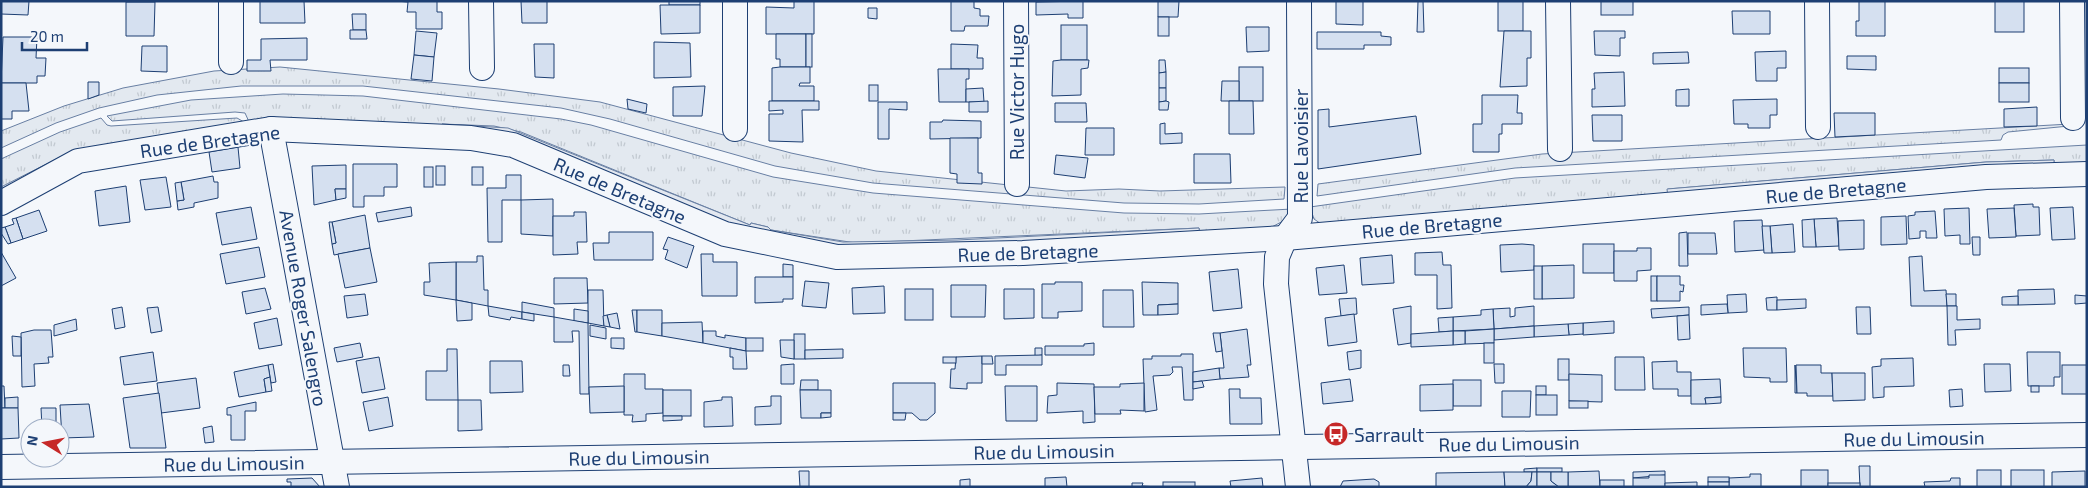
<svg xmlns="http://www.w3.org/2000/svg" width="2088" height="488" viewBox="0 0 2088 488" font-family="'Exo 2',sans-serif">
<defs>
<pattern id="grass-tufts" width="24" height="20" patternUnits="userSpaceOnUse" patternTransform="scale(1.25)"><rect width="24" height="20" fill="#e3e9f0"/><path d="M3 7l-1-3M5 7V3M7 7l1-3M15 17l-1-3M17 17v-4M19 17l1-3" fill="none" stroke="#c2c9d1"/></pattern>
</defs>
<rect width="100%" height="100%" fill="#f4f7fb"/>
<g fill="url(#grass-tufts)" stroke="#687fa3">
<path d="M280,67L499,89L600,102L791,153L876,171L1066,191L1119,189L1160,191L1285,187L1284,199L1199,204L1124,203L873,183L775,166L610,119L561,108L363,86H241L157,95L99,108L56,123L1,148V131L64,106L123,88L214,71Z"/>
<path d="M283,94L363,96L561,119L591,125L773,177L873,193L1124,213L1199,214L1292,209L1285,220L1270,228L1200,235L1199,228L856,243L771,230L768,227L751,223L750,225L521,132L494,126L442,124L441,131L250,124L245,113L235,112L112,121L107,116L191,100Z"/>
<path d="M101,118L107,125L111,126L237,118L244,122L68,153L1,187V159L60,132Z"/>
<path d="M2070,124L2069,126L2008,132L2003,135L2001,140L1515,168L1317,196L1318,184L1542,154Z"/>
<path d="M2087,145V167L2054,168V160L1986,162L1668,189V198L1324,226L1314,219L1310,207L1515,178Z"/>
</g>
<g fill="#e3e8f0" stroke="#687fa3">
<path d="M442,124L508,128L750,225L751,223L768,227L771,230L843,242L957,240L1199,228L1200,235L856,250L769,238L441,131Z"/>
<path d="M2054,160V168L1668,198L1667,189L1986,162Z"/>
</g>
<g fill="#d5e0f0" stroke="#1d3f73">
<path d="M1,1H29L28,15L1,14Z"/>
<path d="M260,1H304L305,23H260Z"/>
<path d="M396,1H437V12H442V29H416V12H407L408,2Z"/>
<path d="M521,1H547V23H522Z"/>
<rect x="669" y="1" width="31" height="4"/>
<path d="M794,1H814V34H766V7L794,8Z"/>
<path d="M951,1H974V8L980,9V16H989L988,26H965L964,31H951Z"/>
<path d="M1083,1V18H1068V14L1036,15V2Z"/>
<path d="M1158,1H1179L1178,17H1158Z"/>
<path d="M1336,1H1363V25L1336,24Z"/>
<path d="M1418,1H1423L1424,32H1417Z"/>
<rect x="1498" y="1" width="25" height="30"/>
<rect x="1601" y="1" width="32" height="14"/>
<path d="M1859,1H1885V36H1856V21H1859Z"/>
<rect x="1995" y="1" width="29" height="31"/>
<path d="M126,2H155L154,36H126Z"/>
<path d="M660,5H700V33L661,34Z"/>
<path d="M868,8H877V19L868,18Z"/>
<path d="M1732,11H1770V34H1733Z"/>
<path d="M352,14H366V30H353Z"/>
<rect x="1158" y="17" width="11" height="19"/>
<rect x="1061" y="25" width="26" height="35"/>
<path d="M1246,27H1269V51L1247,52Z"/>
<path d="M350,30H366L367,39H350Z"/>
<path d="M416,31L437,33L434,57L414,55Z"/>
<path d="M1504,31H1531V58H1527V86L1500,87Z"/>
<path d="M1594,31H1625V38H1620V56L1595,55Z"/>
<path d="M1317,32H1381V36L1391,37V45H1364V49H1317Z"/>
<path d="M776,34H806V67H780V59H776Z"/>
<rect x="806" y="34" width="6" height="33"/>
<path d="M3,37H37L36,58H46L45,76H37V83H1Z"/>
<path d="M307,38V60H270L271,71H247V60H261V39Z"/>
<path d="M654,42L690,43L691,77L654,78Z"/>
<path d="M534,44H554V78L535,77Z"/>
<path d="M951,44L978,45L977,58H983V69H951Z"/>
<path d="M142,46H167V72L141,71Z"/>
<path d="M1786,51V68H1777V81H1756L1755,52Z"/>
<path d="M1688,52L1689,63L1653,64V53Z"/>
<path d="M414,55L434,57L432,81L411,79Z"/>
<path d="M1847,56H1876V70L1847,69Z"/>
<path d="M1061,60H1089L1088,68L1081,69V95L1052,96L1053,61Z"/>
<path d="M1159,60H1165L1166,72L1159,73Z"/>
<path d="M780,67H810V83H800L799,86H814V101H772V68Z"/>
<rect x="1239" y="67" width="24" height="34"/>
<rect x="1999" y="68" width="30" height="15"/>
<path d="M938,69H969V79H966V102H939Z"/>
<path d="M1166,72V88H1159V73Z"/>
<path d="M1624,72L1625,106L1592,107V89H1595L1594,73Z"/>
<path d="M1222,81H1239V101H1221Z"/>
<path d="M88,82H99V95L88,99Z"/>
<path d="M1,83H26L29,111H12V119H1Z"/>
<rect x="1999" y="83" width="30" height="19"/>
<rect x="869" y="85" width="9" height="16"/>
<path d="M705,86L702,116H673V87Z"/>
<path d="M983,88L984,102H966V89Z"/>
<path d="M1159,88H1166V101L1159,102Z"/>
<path d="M1689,89V106H1676V90Z"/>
<path d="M1482,95H1518L1517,113H1522V124H1502V134H1499V152H1473V124H1482Z"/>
<path d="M627,99L647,104L646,113L628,109Z"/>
<path d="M1777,99V115H1770V128H1748V124H1734L1733,100Z"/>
<path d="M769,101H819V110H802L803,142L769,141V114H783V110L769,111Z"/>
<path d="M988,101V112H969V102Z"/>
<path d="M1166,101L1169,102L1168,110H1159V102Z"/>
<path d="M1229,101H1253L1254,134H1229Z"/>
<path d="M878,102H907V110L889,109V139H878Z"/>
<path d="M1055,103H1086L1087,122H1055Z"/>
<path d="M2037,107V126L2004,127V109Z"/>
<path d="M1329,109V127L1416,116L1421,154L1318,169V110Z"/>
<path d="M1834,113H1875V135L1835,137Z"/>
<path d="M1592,115H1622V141H1593Z"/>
<path d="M943,120L981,121V138L930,139V122H942Z"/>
<path d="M1165,123V134L1182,133V143L1160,144V124Z"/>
<path d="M1086,128H1114V155H1085Z"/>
<path d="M950,138H978V173H982V184L957,183V174L950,173Z"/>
<path d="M238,147L240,168L212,172L209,152Z"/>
<path d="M1194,154H1230L1231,183H1194Z"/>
<path d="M1056,155L1088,158L1085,178L1054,174Z"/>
<path d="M353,164H397V187H384V196H364V207H353Z"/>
<path d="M346,165V189H335L336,200L314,205L312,166Z"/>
<rect x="436" y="166" width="9" height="19"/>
<rect x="424" y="167" width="9" height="20"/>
<rect x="472" y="167" width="11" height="18"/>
<path d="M506,175H521V200H502V242H488L487,188H506Z"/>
<path d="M213,176L214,182H218V198L194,203V207L178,210L177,201L184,200L181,182Z"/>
<path d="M166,177L171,207L145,210L140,180Z"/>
<path d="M181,182L184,200L177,201L175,183Z"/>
<path d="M126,186L130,222L99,226L95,191Z"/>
<path d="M335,189H346V198L336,200Z"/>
<path d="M553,199V236L521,234V200Z"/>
<path d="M2033,204V207H2039L2040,235L2016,236L2014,205Z"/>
<path d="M251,207L257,239L222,245L216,213Z"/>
<path d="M411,207L412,216L378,222L376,213Z"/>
<path d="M2073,207L2075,239L2052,240L2050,208Z"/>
<path d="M1969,208L1970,244H1960V235L1945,236L1944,209Z"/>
<path d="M2014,208L2016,237L1989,238L1987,209Z"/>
<path d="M39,210L47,231L23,239L16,218Z"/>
<path d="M1935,211L1937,238H1926V231H1920V238L1909,239L1908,216L1915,215V212Z"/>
<path d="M574,212H586L587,242H577L578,254L553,255V216H574Z"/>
<path d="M365,215L370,248L334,255L332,244L336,243L332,222Z"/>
<path d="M1906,216L1907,244L1881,245V217Z"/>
<path d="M16,218L23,239L11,243L5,227L14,224L12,219Z"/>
<path d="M1837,218L1839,246L1816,247L1814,219Z"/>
<path d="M1814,219L1816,247H1803L1802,220Z"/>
<path d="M1762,220L1764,250L1735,252L1734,221Z"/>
<path d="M1864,220V249L1839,250L1838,221Z"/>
<path d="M329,222H332L336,243L332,244Z"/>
<path d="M1793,224L1795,252L1772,253L1770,226Z"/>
<path d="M1762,226H1770L1772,253H1764Z"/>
<path d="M5,227L11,243L8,244L1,233V228Z"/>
<path d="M609,232H653V260H594L593,243H609Z"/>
<path d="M1687,232L1688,266H1679V233Z"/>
<path d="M1688,233H1715L1717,254H1688Z"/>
<path d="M668,237L694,246L687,268L665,259L668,250L663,249Z"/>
<path d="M1972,237H1980V255H1973Z"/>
<path d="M1522,244L1534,245V270L1501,272L1500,245Z"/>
<rect x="1583" y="244" width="31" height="29"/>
<path d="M259,247L265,277L226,284L220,254Z"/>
<path d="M370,248L377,282L345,288L338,254Z"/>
<path d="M1637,248H1651V270L1637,271V281H1614V251H1637Z"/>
<path d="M1,252L16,278L1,286Z"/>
<path d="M1442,252L1443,265H1451L1452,308L1437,309V275H1415V253Z"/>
<path d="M701,254H713V262H737V296H702Z"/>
<path d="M1392,255L1394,283L1362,285L1360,258Z"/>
<path d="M477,256H483L484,290H488V306L456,300V262H477Z"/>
<path d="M1922,256L1924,291L1946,290L1947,306H1911L1909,257Z"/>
<path d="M456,262V300L424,295V282H430L429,263Z"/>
<path d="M783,264L793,265V277H783Z"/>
<path d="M1344,265L1347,293L1319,295L1316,268Z"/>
<path d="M1574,265V298L1542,299V266Z"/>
<rect x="1534" y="266" width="8" height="33"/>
<path d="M1238,269L1242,308L1213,311L1209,272Z"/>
<rect x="1651" y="276" width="6" height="25"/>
<path d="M1657,276H1680V285H1684L1683,292L1680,291V301H1657Z"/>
<path d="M755,277H793V299H783V302L755,303Z"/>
<path d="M554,278H587L588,303L554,304Z"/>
<path d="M805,281L829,283L826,308L802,306Z"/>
<path d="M1055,282H1082V311L1058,312V318H1042V284H1055Z"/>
<path d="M1142,282L1178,283V304L1158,305V315H1143Z"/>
<path d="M951,285H986L985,317H951Z"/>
<path d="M884,286L885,313L853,314L852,288Z"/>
<path d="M265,288L271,309L246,314L242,292Z"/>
<rect x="905" y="289" width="28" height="31"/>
<path d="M1004,289H1034V318L1004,319Z"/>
<path d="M2054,289L2055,304L2018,305V290Z"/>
<path d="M588,290H603L604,326L588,323Z"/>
<path d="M1103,290H1133L1134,327H1103Z"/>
<path d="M365,294L368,315L347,318L344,296Z"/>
<path d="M1746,294L1747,312L1728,313L1727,295Z"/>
<path d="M1946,294H1956V306H1947Z"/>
<path d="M2075,295L2087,296V303L2075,304Z"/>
<path d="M2018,296V305H2002V297Z"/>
<path d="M1777,297V310H1767L1766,298Z"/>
<path d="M1356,298L1357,314L1341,316L1339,299Z"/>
<path d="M1806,299V308L1777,310V300Z"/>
<path d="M456,300L472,303V320L457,321Z"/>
<path d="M522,302L554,308V317L522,312Z"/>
<path d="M1178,304V314L1158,315V305Z"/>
<path d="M1727,304L1728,313L1701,315V305Z"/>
<path d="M488,306L522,312V319L511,317L510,320L489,316Z"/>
<path d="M1411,306V343L1398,345L1393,309Z"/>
<path d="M1534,306V326L1494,329L1493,309L1510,308V317L1515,316V308Z"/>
<path d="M1947,306H1957V320L1980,319V329L1955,330L1956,345H1948Z"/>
<path d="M122,307L125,327L115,329L112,309Z"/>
<path d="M158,307L162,331L151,333L147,308Z"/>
<path d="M1689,307V315L1652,318L1651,309Z"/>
<path d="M1856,307H1870L1871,334H1857Z"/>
<path d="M574,309L588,311V323L574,321Z"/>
<path d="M1493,309L1494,329L1453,331V317L1481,315V310Z"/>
<path d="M632,310H637V332H635Z"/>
<path d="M637,310H662V336L637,332Z"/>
<path d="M522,312L534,314V321L522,319Z"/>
<path d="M617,313L620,329L610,327L607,315Z"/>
<path d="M1354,314L1357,342L1328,346L1325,318Z"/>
<path d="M607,315L610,327L604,326L603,316Z"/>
<path d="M1689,315L1690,339L1678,340L1677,316Z"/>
<path d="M554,317L588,323L589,394H580L579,331H572L573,342H554Z"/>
<path d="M1453,317V331L1439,332L1438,318Z"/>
<path d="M277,318L282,345L259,349L254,323Z"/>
<path d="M76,319L77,330L54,336V325Z"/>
<path d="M1614,321V333L1583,335V323Z"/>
<path d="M702,322L703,343L662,336V323Z"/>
<path d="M1583,323V334L1569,335L1568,324Z"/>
<path d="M1568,324L1569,335L1534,337V326Z"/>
<path d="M590,325L606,328V339L590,336Z"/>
<path d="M1534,326V337L1494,340V329Z"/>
<path d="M1247,329L1251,365H1247L1249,377L1220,379L1219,368H1224L1220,333Z"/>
<path d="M1494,329V343L1465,344V331Z"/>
<path d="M34,330H51L53,357H48L49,363L34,364L35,386L22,387L21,333Z"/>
<path d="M703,331H716V336L725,338V335L746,338V351L703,343Z"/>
<path d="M1453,331H1465V344L1453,345Z"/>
<path d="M1453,331V345L1411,347V334Z"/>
<path d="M1213,333H1220L1222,351L1216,352Z"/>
<rect x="794" y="334" width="11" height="25"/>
<path d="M12,336L21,337V356H13Z"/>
<path d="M611,338H624V349L611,348Z"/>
<rect x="746" y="338" width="17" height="13"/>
<path d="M780,340H794V359L781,357Z"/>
<path d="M360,343L363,357L337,362L334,348Z"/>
<path d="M1094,343V355H1045V346H1084V344Z"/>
<rect x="1484" y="343" width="10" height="20"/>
<path d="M730,348L746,351L747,369H733V357H730Z"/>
<path d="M1035,348H1042V355L1035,356Z"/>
<path d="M1743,348H1786L1787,382H1770V378L1744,377Z"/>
<path d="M447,349H457L458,400H426V371H447Z"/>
<path d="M843,349V358L805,359V350Z"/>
<path d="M1361,350V368L1349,370L1347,352Z"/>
<path d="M153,352L157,381L124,385L120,357Z"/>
<path d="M2027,352H2060V377H2054V386H2028Z"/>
<path d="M1181,354H1193V400H1184L1182,367H1172L1173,372L1170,375L1153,376L1157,410L1145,412L1143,359H1152V356H1181Z"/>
<path d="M1042,355V365H1006V375H995V356Z"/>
<path d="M982,356V383H967V389L950,388L951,369H955L956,357Z"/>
<path d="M982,356H992L993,364H982Z"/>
<path d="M379,357L385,389L362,393L356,361Z"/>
<rect x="943" y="357" width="13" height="6"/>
<path d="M1615,357H1644L1645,390H1615Z"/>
<path d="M1913,358L1914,386L1884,387V397L1873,398L1872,367L1881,366V359Z"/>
<rect x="1558" y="359" width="11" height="21"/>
<path d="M490,361H522L523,392L490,393Z"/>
<path d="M1677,361V372H1691V396H1678V389H1653L1652,362Z"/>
<path d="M273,364L276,382L271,383L268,365Z"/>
<path d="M794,364V384H781V365Z"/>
<path d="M1494,364H1504V383H1495Z"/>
<path d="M1984,364H2010L2011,391L1985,392Z"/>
<path d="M268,365L270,377L264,379L266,392L239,397L234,372Z"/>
<path d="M563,365H569L570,376H563Z"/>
<path d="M1795,365L1797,393H1795Z"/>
<path d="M1796,365H1821V373H1832L1833,396H1807V393H1797Z"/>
<rect x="2062" y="365" width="25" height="29"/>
<path d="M1219,368L1220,379L1193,382V372Z"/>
<path d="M1832,373H1865V400L1833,401Z"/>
<path d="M624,374H645V389H663V413L646,414V421L632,422L633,415H624Z"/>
<path d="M1569,374L1602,375V402L1569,401Z"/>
<path d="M270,377L272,391L266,392L264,379Z"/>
<path d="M196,378L200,408L161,413L157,383Z"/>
<path d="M1350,379L1353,401L1323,404L1321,383Z"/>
<path d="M1720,379L1721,397L1705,398L1706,404H1691V380Z"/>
<path d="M801,380H818V390H800Z"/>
<rect x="1453" y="380" width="28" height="26"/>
<path d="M1202,381L1204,387L1193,389V382Z"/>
<path d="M893,383H935V413L927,420H920L912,413H893Z"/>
<path d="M1057,383L1094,384L1095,422L1083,423V411L1047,413L1048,396L1057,395Z"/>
<path d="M1144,383V411L1120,410L1121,414H1095L1094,387H1120V384Z"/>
<path d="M1453,384V410L1420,411V385Z"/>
<path d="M1,386H4L5,408H1Z"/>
<path d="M624,386V412L590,413L589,387Z"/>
<path d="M1005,386H1037V421H1006Z"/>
<rect x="1536" y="386" width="10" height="9"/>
<rect x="2031" y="386" width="8" height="6"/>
<path d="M1229,389H1240V398H1261L1262,424H1230Z"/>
<path d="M1962,389L1963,406L1950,407L1949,390Z"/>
<rect x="663" y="390" width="28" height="26"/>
<path d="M800,390H831V413H821V418H801Z"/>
<path d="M1502,391H1531L1530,417H1502Z"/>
<path d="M159,393L166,448H130L123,398Z"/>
<rect x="1536" y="395" width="21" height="20"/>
<path d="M771,396H781V424L755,425V407L771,406Z"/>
<path d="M18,397V408H5V398Z"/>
<path d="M388,397L393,426L369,431L363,402Z"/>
<path d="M722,397H732L733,426L704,427V402L722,400Z"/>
<path d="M1721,397V403L1706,404L1705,398Z"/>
<path d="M458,400H481L482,430L458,431Z"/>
<rect x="1569" y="401" width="19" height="7"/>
<path d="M256,402V411H245V440H231V415H227V408Z"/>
<path d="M89,404L94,437L62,438L60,405Z"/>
<path d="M1,408H18L19,438L1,439Z"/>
<path d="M41,408H56V428H42Z"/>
<path d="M821,413H831V417L821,418Z"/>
<path d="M893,413H906L905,420H893Z"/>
<path d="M663,416H682V420L663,421Z"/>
<path d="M212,426L214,442L205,443L203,428Z"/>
<path d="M1859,466H1870V487H1860Z"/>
<path d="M1537,468V472H1524V469Z"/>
<rect x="1537" y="468" width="25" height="4"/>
<rect x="1801" y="470" width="27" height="17"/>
<rect x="1977" y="470" width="24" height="17"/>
<rect x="2011" y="470" width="33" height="17"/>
<path d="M799,471H809V487H800Z"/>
<path d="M1599,471L1600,487H1568V472Z"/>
<path d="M1665,471V475L1633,478V472Z"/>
<path d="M2085,471V487H2052V472Z"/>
<path d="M1504,472L1505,487H1436V473Z"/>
<path d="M1504,472H1532L1531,481L1526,487H1505Z"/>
<path d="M1532,472H1537V487H1526L1531,481Z"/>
<path d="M1537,472H1551V481L1559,487H1537Z"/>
<path d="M1551,472H1568V487H1559L1551,481Z"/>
<path d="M1750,474H1761V487H1729V478L1750,477Z"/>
<path d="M1649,475H1665V487H1633V478H1649Z"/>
<path d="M1066,477L1067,487H1045V478Z"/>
<rect x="1708" y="477" width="21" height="5"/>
<path d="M312,478L320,487H291V482H287V479Z"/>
<path d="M1262,478L1263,487H1231L1230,481Z"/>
<path d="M1951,478H1960V487H1925L1924,482L1950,481Z"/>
<path d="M970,479V487H960V480Z"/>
<path d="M1374,479L1379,482V487H1340L1343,481Z"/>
<rect x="1600" y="480" width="24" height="7"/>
<rect x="1163" y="482" width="32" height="5"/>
<path d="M1697,482V487H1665V483Z"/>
<rect x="1708" y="482" width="21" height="5"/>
<path d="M1132,483H1143L1142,486L1159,487H1132Z"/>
<rect x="1828" y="483" width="32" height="4"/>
</g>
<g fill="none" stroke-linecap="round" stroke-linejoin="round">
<defs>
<g id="minor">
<path d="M231,1V62"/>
<path d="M481,1L482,68"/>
<path d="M735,1V129"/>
<path d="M1016,1L1017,184"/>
<path d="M1558,1L1560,149"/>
<path d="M1817,1L1818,127"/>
<path d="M2072,1L2073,118"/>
<path d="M271,129L337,487"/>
<path d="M1,203L78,161L271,129L471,138L513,145L725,234L837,257L1023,253L1285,238L1986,177L2087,174"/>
<path d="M1,467L2087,435"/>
<path d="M1298,487L1276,284L1277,257L1285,238L1300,218L1299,1"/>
</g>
</defs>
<use href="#minor" stroke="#1d3f73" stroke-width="26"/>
<use href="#minor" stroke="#f4f7fb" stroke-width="24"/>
</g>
<defs>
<symbol id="bus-disc" viewBox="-11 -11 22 22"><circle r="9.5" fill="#c62828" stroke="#f4f7fb"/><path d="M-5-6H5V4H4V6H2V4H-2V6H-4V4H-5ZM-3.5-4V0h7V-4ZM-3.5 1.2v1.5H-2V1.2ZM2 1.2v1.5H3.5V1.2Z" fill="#fff"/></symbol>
</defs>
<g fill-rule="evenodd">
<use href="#bus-disc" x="1322" y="420" width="28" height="28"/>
</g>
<g text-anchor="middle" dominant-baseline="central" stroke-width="4" stroke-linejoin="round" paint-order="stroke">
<g font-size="19" fill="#1d3f73" stroke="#f4f7fb">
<text transform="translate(1016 92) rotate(-90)">Rue Victor Hugo</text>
<text transform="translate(210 141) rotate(-8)">Rue de Bretagne</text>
<text transform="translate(1300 146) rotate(-90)">Rue Lavoisier</text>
<text transform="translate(620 190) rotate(23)">Rue de Bretagne</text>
<text transform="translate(1836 190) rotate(-5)">Rue de Bretagne</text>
<text transform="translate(1432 225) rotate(-5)">Rue de Bretagne</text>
<text transform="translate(1028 252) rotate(-2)">Rue de Bretagne</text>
<text transform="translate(304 308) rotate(80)">Avenue Roger Salengro</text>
<text transform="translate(1914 438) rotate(-1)">Rue du Limousin</text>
<text transform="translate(1509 443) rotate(-1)">Rue du Limousin</text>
<text transform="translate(1044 451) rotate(-1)">Rue du Limousin</text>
<text transform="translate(639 457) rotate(-1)">Rue du Limousin</text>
<text transform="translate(234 463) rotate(-1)">Rue du Limousin</text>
</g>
<g font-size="19" fill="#1d3f73" stroke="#f4f7fb" text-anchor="start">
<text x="1354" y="434">Sarrault</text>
</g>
</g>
<rect width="2088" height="488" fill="none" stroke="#1d3f73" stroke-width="5"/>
<g transform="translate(45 443) rotate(280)"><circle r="24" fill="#f4f7fb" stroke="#9eadc5"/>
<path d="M0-4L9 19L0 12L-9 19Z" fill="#c62828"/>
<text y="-8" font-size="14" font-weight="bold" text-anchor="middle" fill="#1d3f73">N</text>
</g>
<path d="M22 42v8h65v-8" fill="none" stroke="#1d3f73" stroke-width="2.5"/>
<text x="30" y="42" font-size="15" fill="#1d3f73" stroke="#f4f7fb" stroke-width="4" paint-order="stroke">20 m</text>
</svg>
